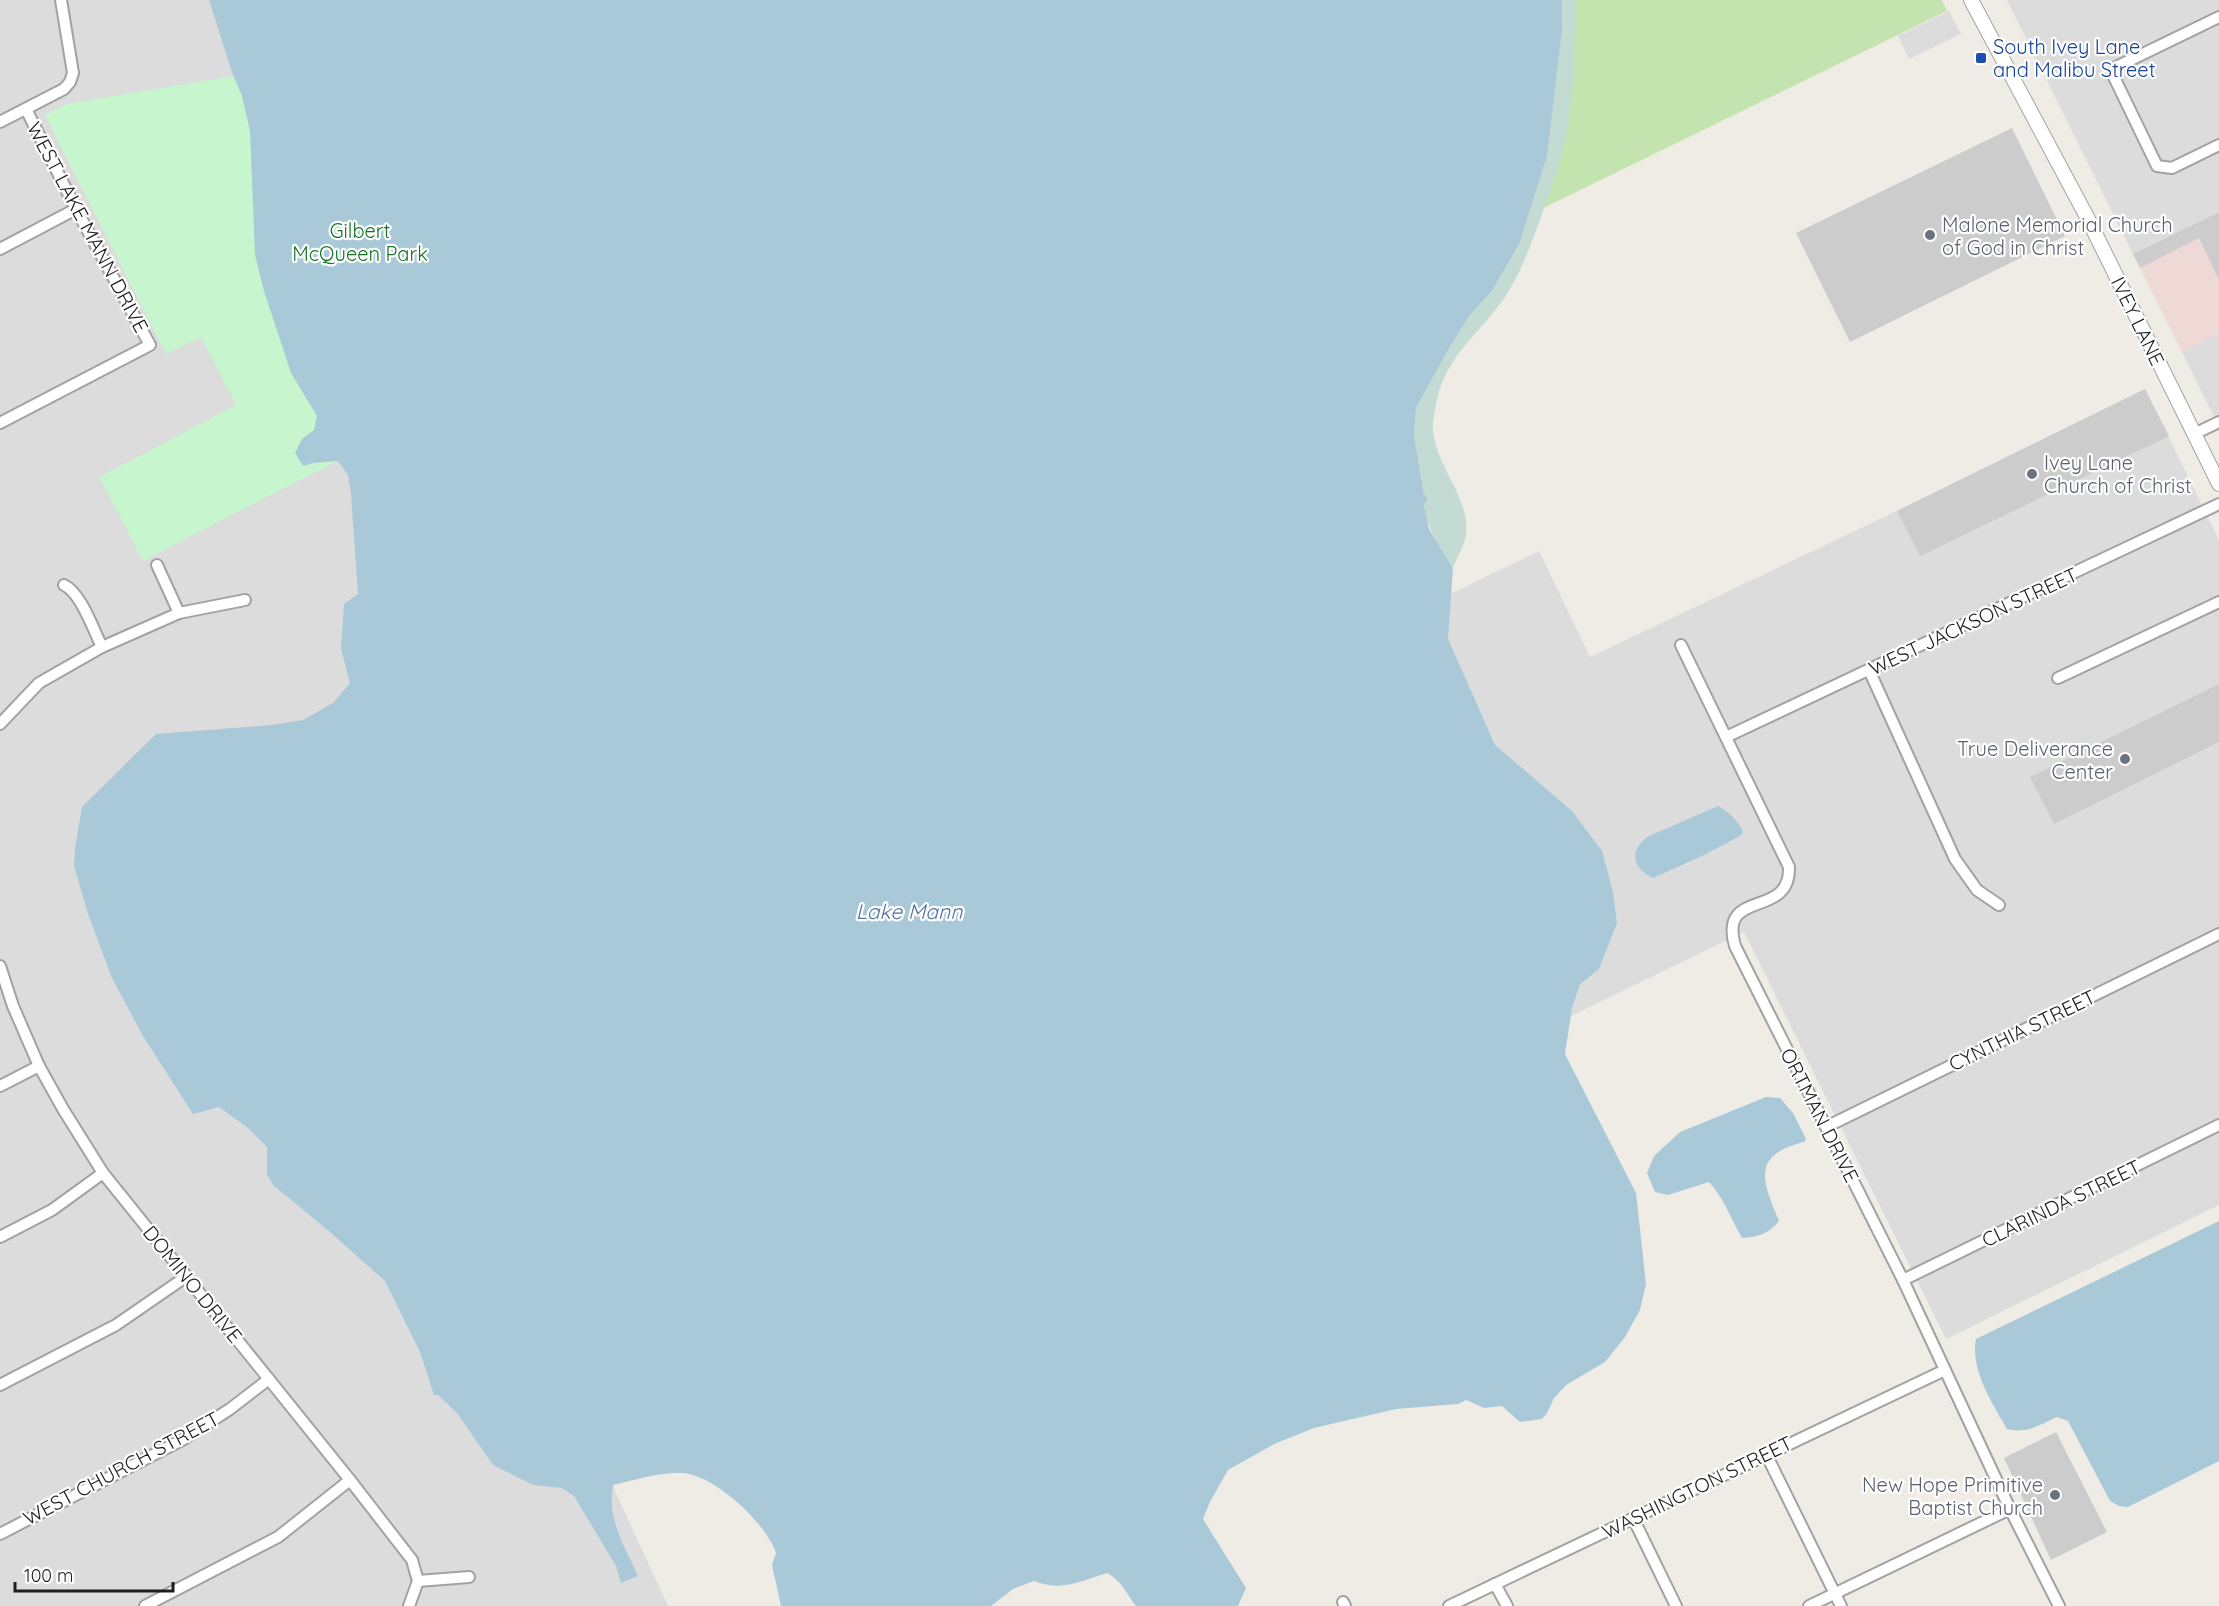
<svg xmlns="http://www.w3.org/2000/svg" width="2219" height="1606" viewBox="0 0 2219 1606" font-family="Quicksand,sans-serif">
<rect width="100%" height="100%" fill="#efece5"/>
<g fill="#dcdcdc">
<path d="M0,0H552L687,280L403,1032L668,1606H0Z"/>
<path d="M2007,0H2219V212L2133,254Z"/>
<path d="M1949,11L1961,34L1909,59L1898,36Z"/>
<path d="M2219,334V427L2182,352Z"/>
<path d="M2145,389L2219,540V1205L1946,1339L1744,932L1441,1079L1252,691L1539,551L1590,657L1897,511Z"/>
</g>
<path fill="#eed9d6" d="M2199,238L2219,280V334L2182,352L2140,268Z"/>
<g fill="#ccc">
<path d="M2012,128L2065,236L1850,342L1796,233Z"/>
<path d="M2219,212V280L2199,238L2140,268L2133,254Z"/>
<path d="M2145,389L2169,436L1920,556L1897,511Z"/>
<path d="M2219,684V742L2054,824L2030,777Z"/>
<path d="M2056,1432L2107,1532L2051,1560L2004,1458Z"/>
</g>
<path fill="#c4e4af" d="M1499,0H1942L1947,11L822,560Z"/>
<path fill="#c4dbd3" d="M1562,0H1576C1574,45 1575,91 1566,136C1561,162 1551,188 1542,214C1533,239 1524,265 1510,289C1484,333 1443,353 1435,410C1434,416 1432,425 1433,432C1437,466 1471,501 1466,535C1464,546 1457,558 1453,568C1439,545 1422,523 1424,495L1414,435L1416,408L1451,345L1470,315L1491,292L1558,50L1562,29Z"/>
<path fill="#c6f5ce" d="M562,21L687,280L143,561L99,477L236,405L201,337L166,354L45,115L67,104Z"/>
<g fill="#a9c9d9">
<path d="M209,0H1562V29L1547,156L1519,244L1491,292L1470,315L1451,345L1416,408L1414,435L1424,495L1428,498L1424,505L1429,529L1453,568L1448,639L1495,745L1572,811L1602,851L1613,892L1617,923L1599,969L1580,984L1572,1008L1565,1054L1636,1193L1646,1284L1640,1310L1625,1337L1605,1362L1566,1385L1554,1398L1547,1413L1542,1419L1520,1422L1502,1406L1484,1408L1466,1400L1458,1404L1396,1409L1314,1428L1274,1444L1228,1470L1210,1502L1203,1519L1246,1588L1238,1606H1136C1126,1593 1122,1581 1107,1573C1081,1581 1061,1592 1034,1581L1013,1589L991,1606H781L772,1565L776,1553C767,1524 713,1473 681,1473C660,1472 634,1480 613,1485C607,1520 624,1545 638,1576L621,1583L616,1566L574,1496L562,1488L533,1485L493,1465L457,1413L438,1395H434L420,1352L385,1281L330,1232L273,1185L267,1174V1147L248,1128L219,1107L193,1114L143,1036L112,978L88,914L74,866L75,848L82,807L156,734L272,725L303,720L333,703L350,683L341,649L344,604L358,594L351,494L348,475L338,461L313,463L303,466L295,453L302,439L314,430L317,416L291,373L264,291L255,255L250,131L242,96L233,75Z"/>
<path d="M1718,806C1728,811 1739,822 1743,832L1740,836L1704,855L1653,878C1631,868 1629,849 1649,836Z"/>
<path d="M1766,1097L1780,1098L1793,1113L1806,1139L1804,1142C1751,1155 1762,1180 1779,1221C1769,1234 1758,1237 1742,1238C1731,1219 1724,1198 1709,1182L1668,1195L1655,1192L1647,1173L1654,1156L1680,1132Z"/>
<path d="M2219,1221V1461L2128,1507L2119,1506L2110,1501L2068,1421L2057,1417C2039,1425 2027,1434 2007,1429C1992,1403 1970,1369 1976,1339Z"/>
</g>
<g fill="none" stroke-linecap="round" stroke-linejoin="round">
<defs>
<g id="minor">
<path d="M2219,17L2116,67L2113,75L2157,166L2172,168L2219,145"/>
<path d="M0,122L64,89L70,82L73,73L61,0"/>
<path d="M0,249L76,209"/>
<path d="M0,423L150,345L76,209L26,109"/>
<path d="M2194,434L2219,422"/>
<path d="M157,565L179,613"/>
<path d="M64,585C81,593 93,629 102,647"/>
<path d="M1681,645L1789,867C1791,920 1718,887 1735,946L1903,1280L2010,1509L2059,1606"/>
<path d="M1869,670L1955,859L1977,890L1999,905"/>
<path d="M2058,678L2219,602"/>
<path d="M0,724L39,683L102,647L179,613L245,600"/>
<path d="M1726,737L2219,504"/>
<path d="M0,966L13,1006L39,1066L63,1109L103,1173L350,1480L412,1560L418,1581"/>
<path d="M0,1086L39,1066"/>
<path d="M1826,1127L2219,934"/>
<path d="M0,1237L52,1210L103,1173"/>
<path d="M1903,1280L2219,1125"/>
<path d="M0,1385L116,1325L187,1276"/>
<path d="M1766,1454L1841,1606"/>
<path d="M1633,1518L1676,1606"/>
<path d="M0,1534L182,1440L230,1409L269,1379"/>
<path d="M418,1581L469,1577"/>
<path d="M1495,1584L1507,1606"/>
<path d="M1343,1602L1345,1606"/>
<path d="M145,1606L278,1537L350,1480"/>
<path d="M409,1606L418,1581"/>
<path d="M1449,1606L1945,1370"/>
<path d="M1809,1606L2010,1509"/>
</g>
<path id="tertiary" d="M1971,0L2087,217L2219,484"/>
</defs>
<use href="#minor" stroke="#a2a2a2" stroke-width="14"/>
<use href="#tertiary" stroke="#a2a2a2" stroke-width="16"/>
<use href="#minor" stroke="#fff" stroke-width="10"/>
<use href="#tertiary" stroke="#fff" stroke-width="14"/>
</g>
<rect fill="#1a4fb4" stroke="#fff" stroke-width="2" x="1975" y="52" width="12" height="12" rx="3"/>
<g fill="#6b7280" stroke="#fff" stroke-width="2">
<circle cx="1930" cy="235" r="6"/>
<circle cx="2032" cy="474" r="6"/>
<circle cx="2125" cy="759" r="6"/>
<circle cx="2055" cy="1495" r="6"/>
</g>
<g text-anchor="middle" dominant-baseline="central" stroke-width="4.5" stroke-linejoin="round" paint-order="stroke">
<g font-size="20" fill="#164399" stroke="#fff" text-anchor="start">
<text x="1993" y="46">South Ivey Lane<tspan x="1993" dy="23">and Malibu Street</tspan></text>
</g>
<g font-size="20" fill="#5b616d" stroke="#fff" text-anchor="start">
<text x="1942" y="224">Malone Memorial Church<tspan x="1942" dy="23">of God in Christ</tspan></text>
<text x="2044" y="462">Ivey Lane<tspan x="2044" dy="23">Church of Christ</tspan></text>
<text x="2113" y="748" text-anchor="end">True Deliverance<tspan x="2113" dy="23">Center</tspan></text>
<text x="2043" y="1484" text-anchor="end">New Hope Primitive<tspan x="2043" dy="23">Baptist Church</tspan></text>
</g>
<g font-size="20" fill="#1e1e1e" stroke="#fff">
<text transform="translate(88 227) rotate(62)">WEST LAKE MANN DRIVE</text>
<text transform="translate(2138 321) rotate(64)">IVEY LANE</text>
<text transform="translate(1973 621) rotate(-25)">WEST JACKSON STREET</text>
<text transform="translate(2022 1030) rotate(-26)">CYNTHIA STREET</text>
<text transform="translate(1820 1115) rotate(63)">ORTMAN DRIVE</text>
<text transform="translate(2061 1203) rotate(-26)">CLARINDA STREET</text>
<text transform="translate(193 1284) rotate(51)">DOMINO DRIVE</text>
<text transform="translate(121 1468) rotate(-28)">WEST CHURCH STREET</text>
<text transform="translate(1697 1487) rotate(-26)">WASHINGTON STREET</text>
</g>
<g font-size="20" fill="#157426" stroke="#fff">
<text x="360" y="230">Gilbert<tspan x="360" dy="23">McQueen Park</tspan></text>
</g>
<g font-size="21" font-style="italic" fill="#5374a6" stroke="#fff">
<text x="909" y="911">Lake Mann</text>
</g>
</g>
<path d="M15 1582v9h158v-9" fill="none" stroke="#1e1e1e" stroke-width="3"/>
<text x="24" y="1582" font-size="18" fill="#1e1e1e" stroke="#ffffff" stroke-width="4.5" paint-order="stroke">100 m</text>
</svg>
